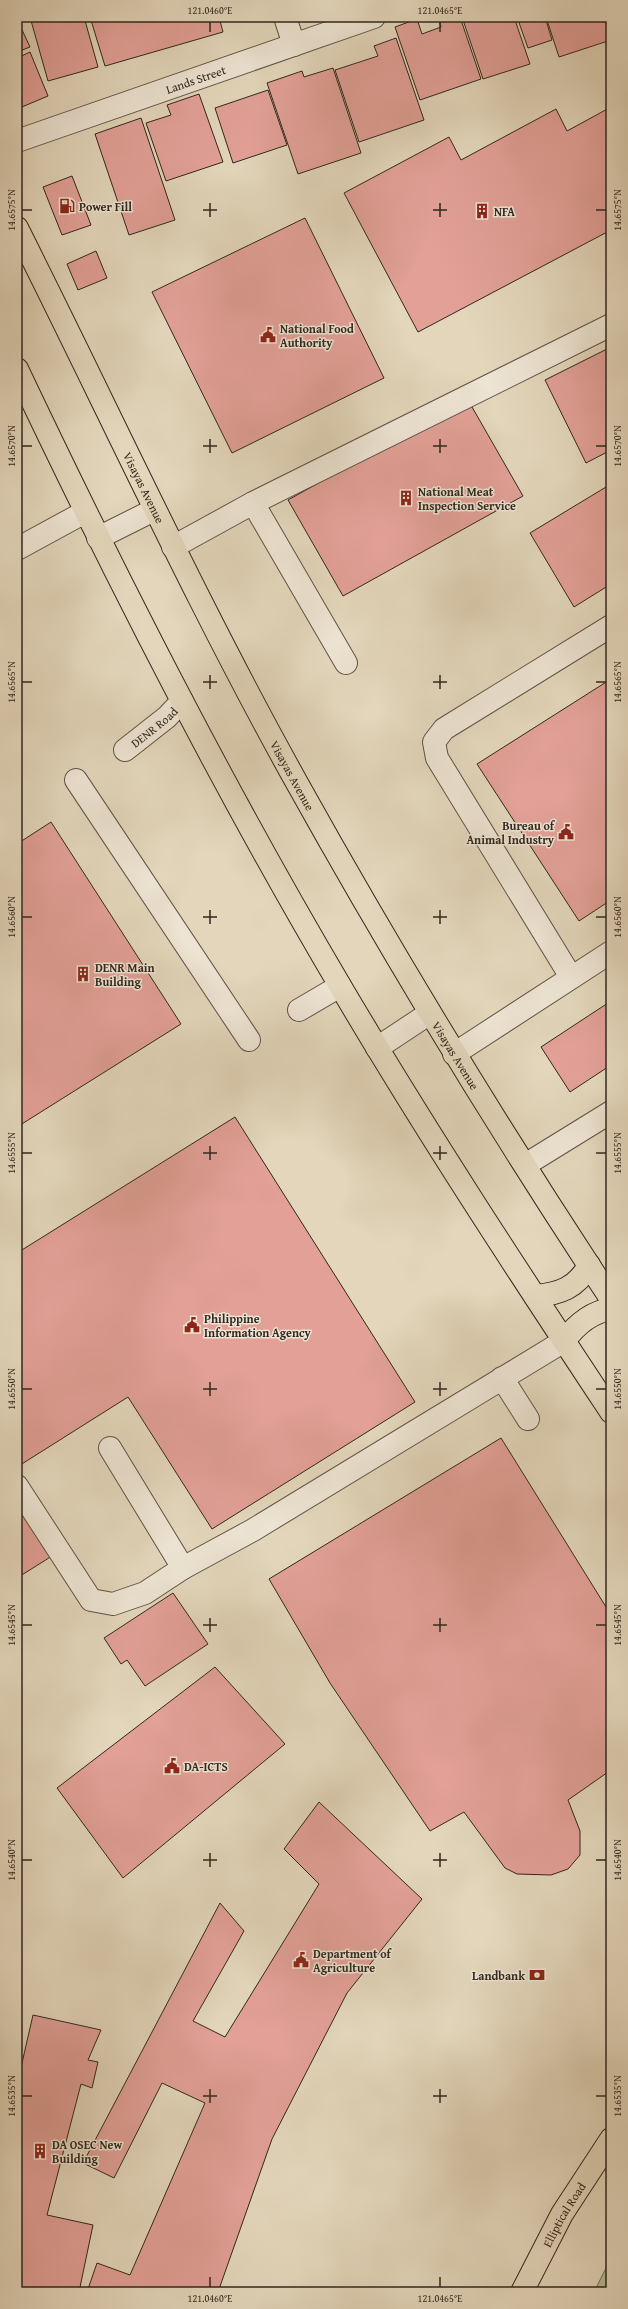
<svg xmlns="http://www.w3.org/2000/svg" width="628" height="2309" viewBox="0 0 628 2309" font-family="'Gentium Book Plus',serif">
<rect width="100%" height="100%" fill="#e3d6bb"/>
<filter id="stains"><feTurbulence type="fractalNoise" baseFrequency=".005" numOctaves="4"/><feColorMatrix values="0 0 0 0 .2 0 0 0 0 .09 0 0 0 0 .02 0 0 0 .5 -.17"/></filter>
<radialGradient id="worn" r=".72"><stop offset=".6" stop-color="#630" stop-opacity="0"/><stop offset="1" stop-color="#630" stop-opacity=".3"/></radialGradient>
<path fill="#b6bd8e" stroke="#747256" d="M611,2258V2292H594Z"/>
<g fill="#e2a097" stroke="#31271e">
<path d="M30,17H84L98,67L48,81Z"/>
<path d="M90,17H219L223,32L105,66Z"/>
<path d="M438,17H460L481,79L420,100L395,27L417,19L422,34L441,27Z"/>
<path d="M462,17H514L530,64L483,79Z"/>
<path d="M517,17H545L552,40L528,48Z"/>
<path d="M546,17H604L611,40L559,57Z"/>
<path d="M605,17H611V26L608,27Z"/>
<path d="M17,19L30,47L17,52Z"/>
<path d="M396,38L424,120L359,142L335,70L378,56L374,46Z"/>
<path d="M30,52L48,96L17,109V58Z"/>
<path d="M333,68L361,153L298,174L267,83L302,71L304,77Z"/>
<path d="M268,90L287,145L233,163L215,108Z"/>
<path d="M199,94L223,162L166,181L146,123L171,115L167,105Z"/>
<path d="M611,107V230L418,332L344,193L449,137L461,160L556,109L567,131Z"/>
<path d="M141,118L175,220L129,235L95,134Z"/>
<path d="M72,176L91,225L62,235L43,187Z"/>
<path d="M305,218L384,378L232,453L152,292Z"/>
<path d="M96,251L107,278L78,290L67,264Z"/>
<path d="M607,349L611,358V450L586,463L545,380Z"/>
<path d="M468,400L523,496L343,596L288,500Z"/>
<path d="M611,484V584L574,607L530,533Z"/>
<path d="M611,679V900L579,921L477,764Z"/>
<path d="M51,822L181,1024L17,1127V844Z"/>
<path d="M611,1001V1065L570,1092L541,1047Z"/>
<path d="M235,1117L415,1402L212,1529L128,1397L17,1467V1253Z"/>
<path d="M501,1438L611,1615V1770L568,1800L580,1831V1855L568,1869L551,1875L517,1874L505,1868L464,1812L430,1831L330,1683L269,1579Z"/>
<path d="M17,1503L52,1556L17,1578Z"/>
<path d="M173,1593L208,1644L145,1686L127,1660L121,1664L104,1638Z"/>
<path d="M215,1667L285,1744L123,1878L57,1788Z"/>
<path d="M319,1802L422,1899L347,1993L272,2139L218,2292H87L97,2263L130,2275L205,2103L162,2083L114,2178L83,2163L220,1903L244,1931L193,2021L225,2037L319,1884L284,1849Z"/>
<path d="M33,2015L101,2030L88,2060L98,2062L92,2088L81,2084L47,2215L93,2225L79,2292H41L17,2287V2085Z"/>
</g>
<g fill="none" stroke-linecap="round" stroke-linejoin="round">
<defs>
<g id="minor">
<path d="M285,17L294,45"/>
<path id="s1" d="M17,141L374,17"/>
<path d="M253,503L346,663"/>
<path d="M98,538L154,510"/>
<path d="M173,547L253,503L611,325"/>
<path d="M17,549L85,512"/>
<path id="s2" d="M125,750L167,717L182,701"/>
<path d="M76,780L249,1040"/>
<path d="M571,977L437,758L434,742L444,729L611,626"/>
<path d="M299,1010L340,986"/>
<path d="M377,1048L430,1013"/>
<path d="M454,1054L611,952"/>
<path d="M525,1165L611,1112"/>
<path d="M502,1378L528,1419"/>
<path d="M110,1448L183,1568"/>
<path d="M17,1486L91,1600L113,1604L145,1593L183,1568L253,1530L564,1341"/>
</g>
<g id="major">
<path id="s3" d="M17,228C110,413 196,602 297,783C395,959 500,1131 611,1299"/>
<path d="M17,369C117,580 223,788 342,989C427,1133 519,1273 611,1412"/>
<path d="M535,1296C559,1294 577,1288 589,1265"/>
<path d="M564,1341C576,1325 591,1312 611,1309"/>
<path id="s4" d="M522,2292L562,2214L611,2139"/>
</g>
</defs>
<use href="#minor" stroke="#5e5345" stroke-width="24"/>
<use href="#major" stroke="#31271e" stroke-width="24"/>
<use href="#minor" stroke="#ede4d3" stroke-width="22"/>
<use href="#major" stroke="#e3d6bb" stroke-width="22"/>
</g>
<path fill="none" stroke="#31271e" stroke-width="1.5" d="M210,22V32M440,22V32M210,203V217M440,203V217M22,210H32M203,210H217M433,210H447M596,210H606M210,439V453M440,439V453M22,446H32M203,446H217M433,446H447M596,446H606M210,675V689M440,675V689M22,682H32M203,682H217M433,682H447M596,682H606M210,910V924M440,910V924M22,917H32M203,917H217M433,917H447M596,917H606M210,1146V1160M440,1146V1160M22,1153H32M203,1153H217M433,1153H447M596,1153H606M210,1382V1396M440,1382V1396M22,1389H32M203,1389H217M433,1389H447M596,1389H606M210,1618V1632M440,1618V1632M22,1625H32M203,1625H217M433,1625H447M596,1625H606M210,1853V1867M440,1853V1867M22,1860H32M203,1860H217M433,1860H447M596,1860H606M210,2089V2103M440,2089V2103M22,2096H32M203,2096H217M433,2096H447M596,2096H606M210,2277V2287M440,2277V2287"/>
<defs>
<symbol id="fuel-bare" viewBox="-9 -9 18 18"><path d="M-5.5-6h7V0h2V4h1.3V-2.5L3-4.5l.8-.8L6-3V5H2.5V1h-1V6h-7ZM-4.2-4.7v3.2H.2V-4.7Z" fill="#8f2418" stroke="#ede4d3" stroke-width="2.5" paint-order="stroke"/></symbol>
<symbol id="building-bare" viewBox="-9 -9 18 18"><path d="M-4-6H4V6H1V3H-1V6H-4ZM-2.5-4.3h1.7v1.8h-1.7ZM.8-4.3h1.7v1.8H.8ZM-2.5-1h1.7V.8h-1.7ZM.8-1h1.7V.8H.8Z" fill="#8f2418" stroke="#ede4d3" stroke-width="2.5" paint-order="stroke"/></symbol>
<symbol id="civic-bare" viewBox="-9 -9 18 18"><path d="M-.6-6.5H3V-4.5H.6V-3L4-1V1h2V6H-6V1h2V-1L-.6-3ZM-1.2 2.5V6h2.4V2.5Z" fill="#8f2418" stroke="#ede4d3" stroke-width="2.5" paint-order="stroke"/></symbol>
<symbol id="bank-bare" viewBox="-9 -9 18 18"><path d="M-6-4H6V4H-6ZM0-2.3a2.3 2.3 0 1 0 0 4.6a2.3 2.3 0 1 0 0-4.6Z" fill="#8f2418" stroke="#ede4d3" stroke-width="2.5" paint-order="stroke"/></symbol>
</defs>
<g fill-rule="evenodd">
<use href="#fuel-bare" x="56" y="195" width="22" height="22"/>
<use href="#building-bare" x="471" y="200" width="22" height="22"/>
<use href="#civic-bare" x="257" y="324" width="22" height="22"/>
<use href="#building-bare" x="395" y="487" width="22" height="22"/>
<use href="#civic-bare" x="555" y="821" width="22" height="22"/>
<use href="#building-bare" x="72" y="963" width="22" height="22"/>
<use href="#civic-bare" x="181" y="1314" width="22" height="22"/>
<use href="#civic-bare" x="161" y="1755" width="22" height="22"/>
<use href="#civic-bare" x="290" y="1949" width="22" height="22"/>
<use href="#bank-bare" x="526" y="1964" width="22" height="22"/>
<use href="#building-bare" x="29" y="2140" width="22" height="22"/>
</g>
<g text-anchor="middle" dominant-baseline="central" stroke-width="3" stroke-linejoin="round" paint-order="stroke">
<g font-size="12" fill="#31271e" stroke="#ede4d3">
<text stroke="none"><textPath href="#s1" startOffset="189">Lands Street</textPath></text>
<text stroke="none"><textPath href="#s3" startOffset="289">Visayas Avenue</textPath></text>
<text stroke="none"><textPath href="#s2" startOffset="37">DENR Road</textPath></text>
<text stroke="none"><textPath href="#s3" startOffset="613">Visayas Avenue</textPath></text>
<text stroke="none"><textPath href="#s3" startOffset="937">Visayas Avenue</textPath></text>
<text stroke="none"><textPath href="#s4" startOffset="88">Elliptical Road</textPath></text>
</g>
<g font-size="12" font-weight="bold" fill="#31271e" stroke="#ede4d3" text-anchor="start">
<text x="79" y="206">Power Fill</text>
<text x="494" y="211">NFA</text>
<text x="280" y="328">National Food<tspan x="280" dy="14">Authority</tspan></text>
<text x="418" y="491">National Meat<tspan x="418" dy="14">Inspection Service</tspan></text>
<text x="554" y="825" text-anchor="end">Bureau of<tspan x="554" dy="14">Animal Industry</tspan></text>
<text x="95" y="967">DENR Main<tspan x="95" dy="14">Building</tspan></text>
<text x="204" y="1318">Philippine<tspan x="204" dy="14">Information Agency</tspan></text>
<text x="184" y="1766">DA-ICTS</text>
<text x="313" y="1953">Department of<tspan x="313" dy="14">Agriculture</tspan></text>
<text x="525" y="1975" text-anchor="end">Landbank</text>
<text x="52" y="2144">DA OSEC New<tspan x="52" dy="14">Building</tspan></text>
</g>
</g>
<rect width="628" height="2309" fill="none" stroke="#e3d6bb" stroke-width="44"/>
<rect x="22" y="22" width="584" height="2265" fill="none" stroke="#31271e" stroke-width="1.5"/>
<g font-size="10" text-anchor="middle" fill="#31271e">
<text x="210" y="14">121.0460°E</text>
<text x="440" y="14">121.0465°E</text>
<text transform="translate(11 210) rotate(-90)" y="4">14.6575°N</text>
<text transform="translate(617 210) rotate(-90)" y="4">14.6575°N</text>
<text transform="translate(11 446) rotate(-90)" y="4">14.6570°N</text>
<text transform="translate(617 446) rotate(-90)" y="4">14.6570°N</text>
<text transform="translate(11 682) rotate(-90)" y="4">14.6565°N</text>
<text transform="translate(617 682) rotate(-90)" y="4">14.6565°N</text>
<text transform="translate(11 917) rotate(-90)" y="4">14.6560°N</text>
<text transform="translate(617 917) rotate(-90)" y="4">14.6560°N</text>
<text transform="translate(11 1153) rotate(-90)" y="4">14.6555°N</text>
<text transform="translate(617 1153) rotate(-90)" y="4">14.6555°N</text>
<text transform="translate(11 1389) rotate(-90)" y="4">14.6550°N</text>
<text transform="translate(617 1389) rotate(-90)" y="4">14.6550°N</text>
<text transform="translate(11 1625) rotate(-90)" y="4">14.6545°N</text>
<text transform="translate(617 1625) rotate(-90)" y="4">14.6545°N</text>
<text transform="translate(11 1860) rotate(-90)" y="4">14.6540°N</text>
<text transform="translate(617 1860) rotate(-90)" y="4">14.6540°N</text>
<text transform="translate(11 2096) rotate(-90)" y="4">14.6535°N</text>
<text transform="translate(617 2096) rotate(-90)" y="4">14.6535°N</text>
<text x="210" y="2302">121.0460°E</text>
<text x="440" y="2302">121.0465°E</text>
</g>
<rect width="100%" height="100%" filter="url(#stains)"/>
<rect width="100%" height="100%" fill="url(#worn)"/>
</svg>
